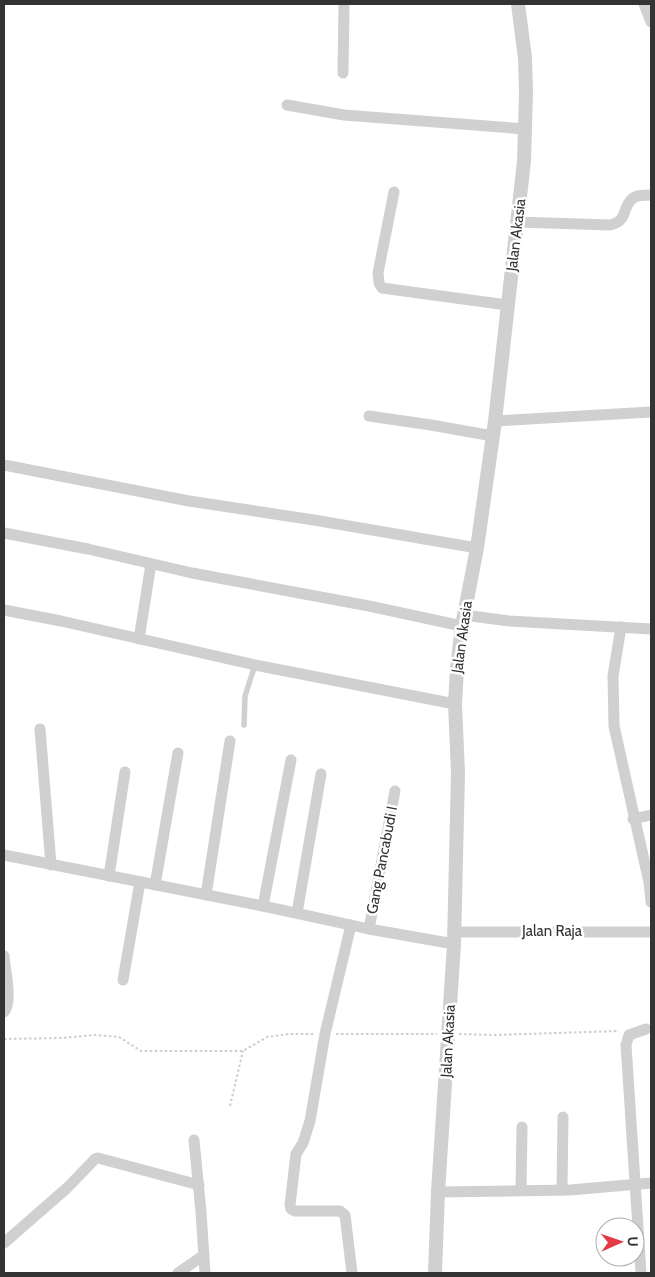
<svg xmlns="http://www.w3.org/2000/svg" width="655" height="1277" viewBox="0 0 655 1277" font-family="Cabin,sans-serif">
<rect width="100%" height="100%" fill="#fff"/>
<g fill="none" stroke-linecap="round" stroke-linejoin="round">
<g stroke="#cdcdcd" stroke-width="2" stroke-dasharray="2.5 2.5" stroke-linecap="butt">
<path d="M336,1034H437"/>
<path d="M459,1034L494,1035L619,1031"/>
<path d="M4,1039L62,1038L95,1035L119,1037L141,1051H243L267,1037L289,1034H314"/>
<path d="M230,1106L243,1051"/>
</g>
<path stroke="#d0d0d0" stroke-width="5.5" d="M244,725L245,696L255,665"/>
<g stroke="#d0d0d0" stroke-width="11">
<path d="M644,4L651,22"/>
<path d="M343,73L344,4"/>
<path d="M287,105L344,115L525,129"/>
<path d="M394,192L378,273L379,283L382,288L507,305"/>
<path d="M518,222L610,225C629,220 621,209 632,199C636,195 645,195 651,195"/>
<path d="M369,416L431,425L493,436"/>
<path d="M495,421L651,412"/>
<path d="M4,465L189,501L314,520L477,548"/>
<path d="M4,533L88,549L192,573L369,606L462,626"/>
<path d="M4,610L61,621L255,665L455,704"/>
<path d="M464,615L509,621L651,629"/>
<path d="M621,627L613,676L614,726L649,882L651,902"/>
<path d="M139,639L151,564"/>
<path d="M40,729L51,865"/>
<path d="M633,819L651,815"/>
<path d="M4,855L263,906L369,929L454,944"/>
<path d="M109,876L125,772"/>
<path d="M155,885L178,753"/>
<path d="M206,895L230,741"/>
<path d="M263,906L291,760"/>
<path d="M297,913L321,774"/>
<path d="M351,925L325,1034L310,1121L303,1143L296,1154L290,1205L291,1209L295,1211H340L345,1215L352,1273"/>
<path d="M369,929L395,791"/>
<path d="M453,932H651"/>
<path d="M4,956C5,970 13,1002 4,1012"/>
<path d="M123,980L140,882"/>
<path d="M194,1140L201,1212L205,1273"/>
<path d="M521,1190L522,1127"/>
<path d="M562,1190L563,1117"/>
<path d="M438,1192L570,1190L651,1183"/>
<path d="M4,1243L67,1188L95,1159L98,1158L199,1185"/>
<path d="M178,1273L204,1255"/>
<path d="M641,1273L626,1045L629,1035L646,1029"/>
</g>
<path stroke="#d0d0d0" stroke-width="14" d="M435,1273L438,1192L454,944L458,773L455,704L457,668L462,626L477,548L495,421L524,161L526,93L525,58L518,4"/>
</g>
<g text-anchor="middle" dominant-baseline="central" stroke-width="5" stroke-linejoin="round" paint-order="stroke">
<g font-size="15" fill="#333" stroke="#fff">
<text transform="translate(516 235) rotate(-83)">Jalan Akasia</text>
<text transform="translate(462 637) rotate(-82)">Jalan Akasia</text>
<text transform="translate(382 860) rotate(-79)">Gang Pancabudi I</text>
<text x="552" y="931">Jalan Raja</text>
<text transform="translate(448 1041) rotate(-87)">Jalan Akasia</text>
</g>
</g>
<rect width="655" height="1277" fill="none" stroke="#333333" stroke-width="10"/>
<g transform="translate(620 1242) rotate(88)"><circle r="24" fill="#ffffff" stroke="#adadad"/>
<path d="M0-4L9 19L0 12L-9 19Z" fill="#e63946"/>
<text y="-8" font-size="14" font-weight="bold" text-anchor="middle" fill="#333333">U</text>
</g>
</svg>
